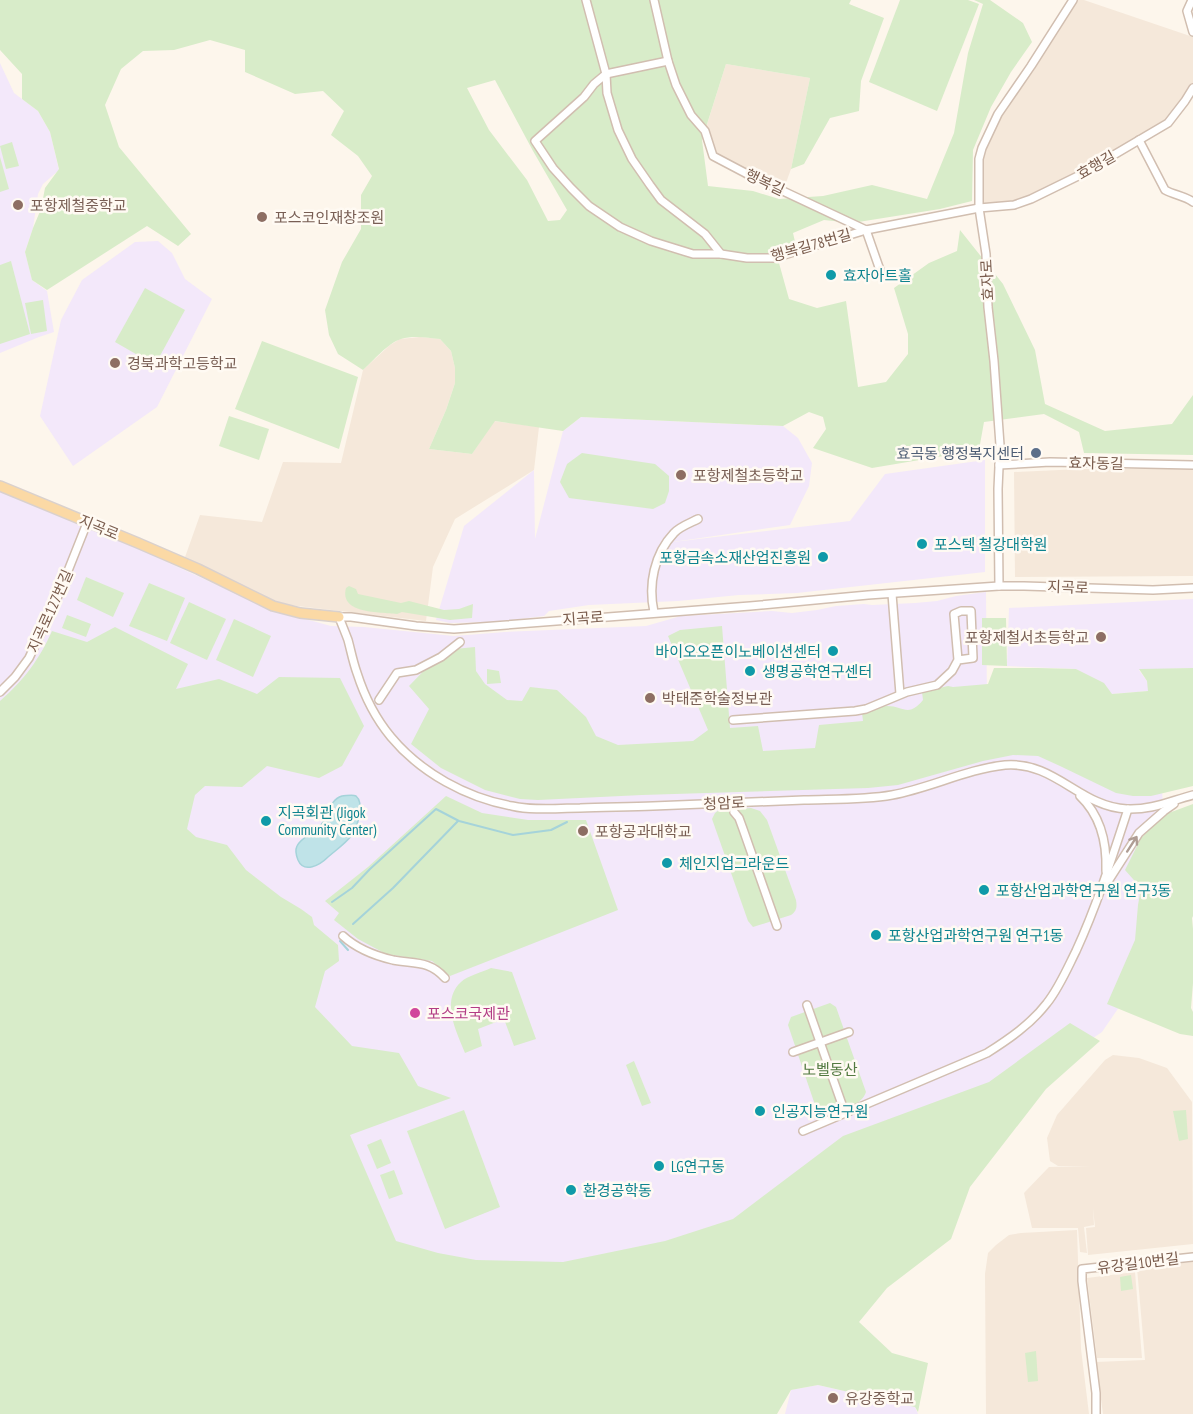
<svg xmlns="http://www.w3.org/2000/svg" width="1193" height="1414" viewBox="0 0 1193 1414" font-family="'PT Sans Narrow','Noto Sans KR',sans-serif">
<rect width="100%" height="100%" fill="#fdf6ec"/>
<g fill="#f5e8da">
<path d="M1073,0H1084L1193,37V88L1168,123L1031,199L979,208L981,161L988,136Z"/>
<path d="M726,64L810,78L791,169L783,191L713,156L705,131Z"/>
<path d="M420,337L440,339L451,351L455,368V383L446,410L429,449L472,454L494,421L539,427L534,470L455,519L433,567L426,621L280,604L265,599L184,560L200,515L262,522L283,462L341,463L363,370L390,345L400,339Z"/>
<path d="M1081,469H1193V576L1015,577L1014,472Z"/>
<path d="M1113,1055L1139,1058L1167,1068L1192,1102L1193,1244L1088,1255L1086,1228L1095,1227L1093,1208L1094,1225L1084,1227L1087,1253L1080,1252L1078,1228H1032L1024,1193L1049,1167L1091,1166H1058L1050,1161L1047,1138L1057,1115L1105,1060Z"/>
<path d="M1077,1230L1081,1349L1089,1414H986L985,1274L988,1253L996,1245L1009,1235L1021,1233Z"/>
<path d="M1193,1262V1414H1103L1096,1362L1145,1360L1137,1268Z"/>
<path d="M1135,1272L1142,1358H1097L1087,1278Z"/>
</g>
<g fill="#f3e8fa">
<path d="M0,63L14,93L38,111L50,132L59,170L43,184L38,194L33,228L25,252L32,280L47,291L54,332L39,337L0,353Z"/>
<path d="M158,241L172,253L185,279L212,299L157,407L73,466L40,416L61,320L82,280L135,242Z"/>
<path d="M581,417L783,426L798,438L812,463L809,486L790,525L673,542L850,521L885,474L985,460V572L797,593L739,595L678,601L589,605L549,611L544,616L495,622L450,623L436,620L464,526L534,470L535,539L563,431Z"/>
<path d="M0,486L78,518L158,558L272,610L331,626L364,627L454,636L505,632L646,626L681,616L772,611L792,613L817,610L836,606L864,604L872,605L915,603L937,601L956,596L986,592L987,704L1157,735L1174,927L1102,1032L720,1288L418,1324L0,1184Z"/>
<path d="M1193,599V668L1139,670L1147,681L1149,691L1112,694L1076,669L1007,666L1009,608Z"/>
<path d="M818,1385L915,1407L918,1414H785L791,1390Z"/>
</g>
<g fill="#d8ecc9" fill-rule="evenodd">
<path d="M0,0H851L849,4L884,18L861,81L859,111L830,118L804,164L791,169L810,78L726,64L702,140L708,186L753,191L779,199L823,196L872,185L927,199L954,133L968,53L983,4L974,0H990L1023,23L1032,42L1011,72L991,107L973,150L972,201L940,209L852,223L824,220L793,233L796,246L779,263L789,299L817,308L846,301L858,387L886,382L908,354V334L894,288L929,263L957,251L960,230L1003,284L1035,350L1045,404L1105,431L1172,424L1193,395V455L1084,453L1079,432L1044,414L984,422L979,450L872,468L813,448L826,429L823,417L809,412L783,426L581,417L563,431L495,421L472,454L429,449L446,410L455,383V368L451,351L440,339C428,338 414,335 401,339C388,343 373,361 363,370L338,354L329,335L325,310L342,262L361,229V195L372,176L358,156L331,135L344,111L323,91L295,94L245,72V50L210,40L174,50L143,51L121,69L105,105L119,147L191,234L178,246L147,226L47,290L32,280L25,252L33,228L41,209L45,188L59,169L50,132L38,111L22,99V74L0,50ZM495,80L533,151L567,210L560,220L548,221L527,180L489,130L467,88Z"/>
<path d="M900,0H968L979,4L937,111L869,82Z"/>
<path d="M12,142L19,166L6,169L0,146Z"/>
<path d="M0,157L9,189L0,192Z"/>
<path d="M11,261L30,334L0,344V265Z"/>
<path d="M145,288L185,310L155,365L115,342Z"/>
<path d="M43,300L47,331L31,334L25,303Z"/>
<path d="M262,341L358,377L339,449L235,409Z"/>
<path d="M229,416L269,429L259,460L219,446Z"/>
<path d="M582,453L655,464L669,476V491L665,503L653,509L569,498L560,482L567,464Z"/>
<path d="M86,577L124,593L113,617L77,600Z"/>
<path d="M149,583L185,598L167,641L129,626Z"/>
<path d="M349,586L356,589L358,594L401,603L409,601L444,610L459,609L473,604L472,618L450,620L402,612L397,614C380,612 339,614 346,588Z"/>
<path d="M189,602L226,619L207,660L170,643Z"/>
<path d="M67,615L91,624L86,637L62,628Z"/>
<path d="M982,618H1006L1007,666L982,665Z"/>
<path d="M234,619L271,636L253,677L216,660Z"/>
<path d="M722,626L730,728L758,726L763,751L815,748L819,725L863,721L862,713C870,711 879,706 887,706C904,706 908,718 923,700L922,692L948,686L953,687L988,684L994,668H1038L1076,669L1104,683L1112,694L1148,691L1147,681L1139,669L1193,668V786L1151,796H1133L1116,793L1060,766L1038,756L1013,755L983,761L898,785L868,788L642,795L538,800L520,799L485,790L441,768L411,744L429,709L409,686L444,650L475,647L476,671L485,684L507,700L522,701L530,687L557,690L586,717L596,736L618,745L693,741L708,730L668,636L680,630Z"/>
<path d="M115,627L188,664L176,689L219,679L257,694L279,677L340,678L364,726L342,766L319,778L267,766L242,787L205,786L195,795L187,829L196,837L227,845L246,870L281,897L301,909L312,917L314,925L338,945L339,961L325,971L315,1007L352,1046L399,1053L418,1086L451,1098L350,1135L396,1241L438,1253L476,1260L563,1262L665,1241L733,1219L843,1136L989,1082L1070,1023L1100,1041L1046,1089L970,1187L951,1239L887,1288L859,1322L892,1353L928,1363L918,1412L915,1407L818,1385L791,1390L777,1414H0V701C24,680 39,660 52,631L87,642Z"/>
<path d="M487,669L499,671L501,683L487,684Z"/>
<path d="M446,796L482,813L528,820H586L618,910L450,976L432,961L386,954L358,939L334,920L339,913L325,901L368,867Z"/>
<path d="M1193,804V916L1192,918L1193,929V983L1191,1008L1193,1012V1036L1180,1034L1107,1004L1135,940L1138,905L1141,888L1125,870L1141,838L1166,814Z"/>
<path d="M751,808L760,811L767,820L796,900C797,906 797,911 791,915L753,927L748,921L712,819L715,813L719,810Z"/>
<path d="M491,968L512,972L536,1039L514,1046L504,1019L478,1029L482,1046L465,1053C457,1033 440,1001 461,982C467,976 483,972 491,968Z"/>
<path d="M830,1003L836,1007L866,1092C862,1105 843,1110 830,1114L821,1110L814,1102L788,1025L791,1017Z"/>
<path d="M634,1061L651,1103L642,1106L626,1065Z"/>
<path d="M464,1110L500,1207L445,1229L407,1131Z"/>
<path d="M1186,1110L1188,1139L1179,1141L1173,1111Z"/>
<path d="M381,1139L391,1163L377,1169L367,1145Z"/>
<path d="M394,1170L403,1194L389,1199L380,1175Z"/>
<path d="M1131,1275L1133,1289L1121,1291L1120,1277Z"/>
<path d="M1036,1351L1038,1381L1028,1382L1025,1353Z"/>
</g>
<path fill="#bfe3e8" stroke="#a5d3da" stroke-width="1.5" d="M342,796C346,796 352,794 356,796C365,803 357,828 352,835C345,844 336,850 328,857C320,865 304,874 298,860C296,855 295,850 297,846C301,837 315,833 321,825C329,815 329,800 342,796Z"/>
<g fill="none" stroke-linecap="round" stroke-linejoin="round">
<g stroke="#a5d3da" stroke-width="2">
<path d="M332,902L352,888L370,869L436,809L459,821L513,835L551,830L567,822"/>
<path d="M353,924L393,888L458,821"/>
<path d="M340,941L348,950"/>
</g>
<defs>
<g id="minor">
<path d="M586,0L606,74L607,93L618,130L632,159L650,185L661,200L705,234L721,254L747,258H774L866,230L880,270"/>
<path d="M654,0L668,61L676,85L691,115L705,131L713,156L751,176L866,230L979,208L1014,205L1031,199L1078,176L1168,123L1185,101L1193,88"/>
<path d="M1192,0L1187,11L1193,32"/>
<path d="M668,61L606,74L594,84L584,97L535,141L553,168L571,188L589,206L620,227L651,241L693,254H721"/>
<path d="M1139,140L1165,190C1174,195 1185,196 1193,202"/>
<path d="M999,465L1050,462L1193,465"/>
<path d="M999,586L998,489L1000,445L994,361L988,307L986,254L979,208V159L982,148L998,114L1031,66L1073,0"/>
<path d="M1193,588L1153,590L1024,586H999L868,595L750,606L454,629L416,626L351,617H339C342,625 345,632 348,640C351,651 353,662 357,673C364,695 376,719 391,737C421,773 467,798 512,806C534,811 557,808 580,808C604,807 629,807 653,806C704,804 754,802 804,800C833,799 864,800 892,795C930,788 967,769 1005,765C1055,761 1080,807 1127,809C1152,810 1170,801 1193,795"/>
<path d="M892,594L900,694"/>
<path d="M654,612C648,585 654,554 674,533C679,527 690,523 698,519"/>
<path d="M0,692L15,677L29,658L56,601L87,523"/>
<path d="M379,700L397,673L416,670L441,657L460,642"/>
<path d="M733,720L855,711L866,709L907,692L937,685L952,671L958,660L973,658L971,611H961L954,614L958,660"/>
<path d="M1080,796C1100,815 1107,843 1106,871"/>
<path d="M734,812L739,818L743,829L777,926"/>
<path d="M1105,886L1139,833L1164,811L1174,804"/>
<path d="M343,936C356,948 376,956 393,960C414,964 429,960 445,978"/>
<path d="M807,1005L845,1113"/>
<path d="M793,1052L849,1032"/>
<path d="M803,1131L987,1053C1009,1039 1031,1024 1047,1003C1059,988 1067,969 1076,951C1097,905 1112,858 1128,809"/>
<path d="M1096,1414V1393L1082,1281V1269L1193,1257"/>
</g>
<path id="major" d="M0,486L138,543L198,569L273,606L300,613L339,617"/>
</defs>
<use href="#minor" stroke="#d1beb0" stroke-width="10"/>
<use href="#major" stroke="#dad1cd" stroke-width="12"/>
<use href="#minor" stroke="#fff" stroke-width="7"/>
<use href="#major" stroke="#fbd9a5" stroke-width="9"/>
</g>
<defs><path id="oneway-shaft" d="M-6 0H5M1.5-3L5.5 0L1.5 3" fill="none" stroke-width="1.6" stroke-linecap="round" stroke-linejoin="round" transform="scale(1.5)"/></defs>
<use stroke="#af9d94" href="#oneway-shaft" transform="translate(1132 844) rotate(-57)"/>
<g fill="#8d6e63" stroke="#fffaf3" stroke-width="2">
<circle cx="18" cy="205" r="6"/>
<circle cx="262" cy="217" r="6"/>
<circle cx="115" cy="363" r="6"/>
<circle cx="681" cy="475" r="6"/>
<circle cx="1101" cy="637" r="6"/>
<circle cx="650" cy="698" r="6"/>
<circle cx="583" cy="831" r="6"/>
<circle cx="833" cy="1398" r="6"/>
</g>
<g fill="#0f9aa8" stroke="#fffaf3" stroke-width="2">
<circle cx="831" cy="275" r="6"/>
<circle cx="922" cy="544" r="6"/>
<circle cx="823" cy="557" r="6"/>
<circle cx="833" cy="651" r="6"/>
<circle cx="750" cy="671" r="6"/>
<circle cx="266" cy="821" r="6"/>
<circle cx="667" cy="863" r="6"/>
<circle cx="984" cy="890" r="6"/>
<circle cx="876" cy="935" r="6"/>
<circle cx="760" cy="1111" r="6"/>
<circle cx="659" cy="1166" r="6"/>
<circle cx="571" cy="1190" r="6"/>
</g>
<circle fill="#5c6f8a" stroke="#fffaf3" stroke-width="2" cx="1036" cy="453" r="6"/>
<circle fill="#d1479c" stroke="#fffaf3" stroke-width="2" cx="415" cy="1013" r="6"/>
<g text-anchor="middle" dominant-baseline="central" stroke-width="5" stroke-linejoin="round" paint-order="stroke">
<g font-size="15" fill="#7a5c4d" stroke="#fffaf3">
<text transform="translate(1096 165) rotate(-30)">효행길</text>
<text transform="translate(765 182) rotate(25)">행복길</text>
<text transform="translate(811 245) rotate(-16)">행복길78번길</text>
<text transform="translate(987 280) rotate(-93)">효자로</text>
<text transform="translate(1096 463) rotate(1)">효자동길</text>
<text transform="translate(99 527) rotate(22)">지곡로</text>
<text transform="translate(1068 587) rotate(2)">지곡로</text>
<text transform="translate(50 611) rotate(-66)">지곡로127번길</text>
<text transform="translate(583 618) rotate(-4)">지곡로</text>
<text transform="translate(724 803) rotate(-3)">청암로</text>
<text transform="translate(1138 1263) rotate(-7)">유강길10번길</text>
</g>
<g font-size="15" fill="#785e54" stroke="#fffaf3" text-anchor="start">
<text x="30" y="205">포항제철중학교</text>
<text x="274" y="217">포스코인재창조원</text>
<text x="127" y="363">경북과학고등학교</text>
<text x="693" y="475">포항제철초등학교</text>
<text x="1089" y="637" text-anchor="end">포항제철서초등학교</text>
<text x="662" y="698">박태준학술정보관</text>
<text x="595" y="831">포항공과대학교</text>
<text x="845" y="1398">유강중학교</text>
</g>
<g font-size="15" fill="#0d838f" stroke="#fffaf3" text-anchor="start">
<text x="843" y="275">효자아트홀</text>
<text x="934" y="544">포스텍 철강대학원</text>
<text x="811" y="557" text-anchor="end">포항금속소재산업진흥원</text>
<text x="821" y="651" text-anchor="end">바이오오픈이노베이션센터</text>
<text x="762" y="671">생명공학연구센터</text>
<text x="278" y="812">지곡회관 (Jigok<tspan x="278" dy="17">Community Center)</tspan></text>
<text x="679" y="863">체인지업그라운드</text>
<text x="996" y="890">포항산업과학연구원 연구3동</text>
<text x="888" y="935">포항산업과학연구원 연구1동</text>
<text x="772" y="1111">인공지능연구원</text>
<text x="671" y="1166">LG연구동</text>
<text x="583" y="1190">환경공학동</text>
</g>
<g font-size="15" fill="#4e5e75" stroke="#fffaf3" text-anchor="end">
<text x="1024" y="453">효곡동 행정복지센터</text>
</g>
<g font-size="15" fill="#b23c85" stroke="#fffaf3" text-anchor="start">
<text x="427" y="1013">포스코국제관</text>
</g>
<g font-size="15" fill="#537a41" stroke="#fffaf3">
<text x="830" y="1069">노벨동산</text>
</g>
</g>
</svg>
